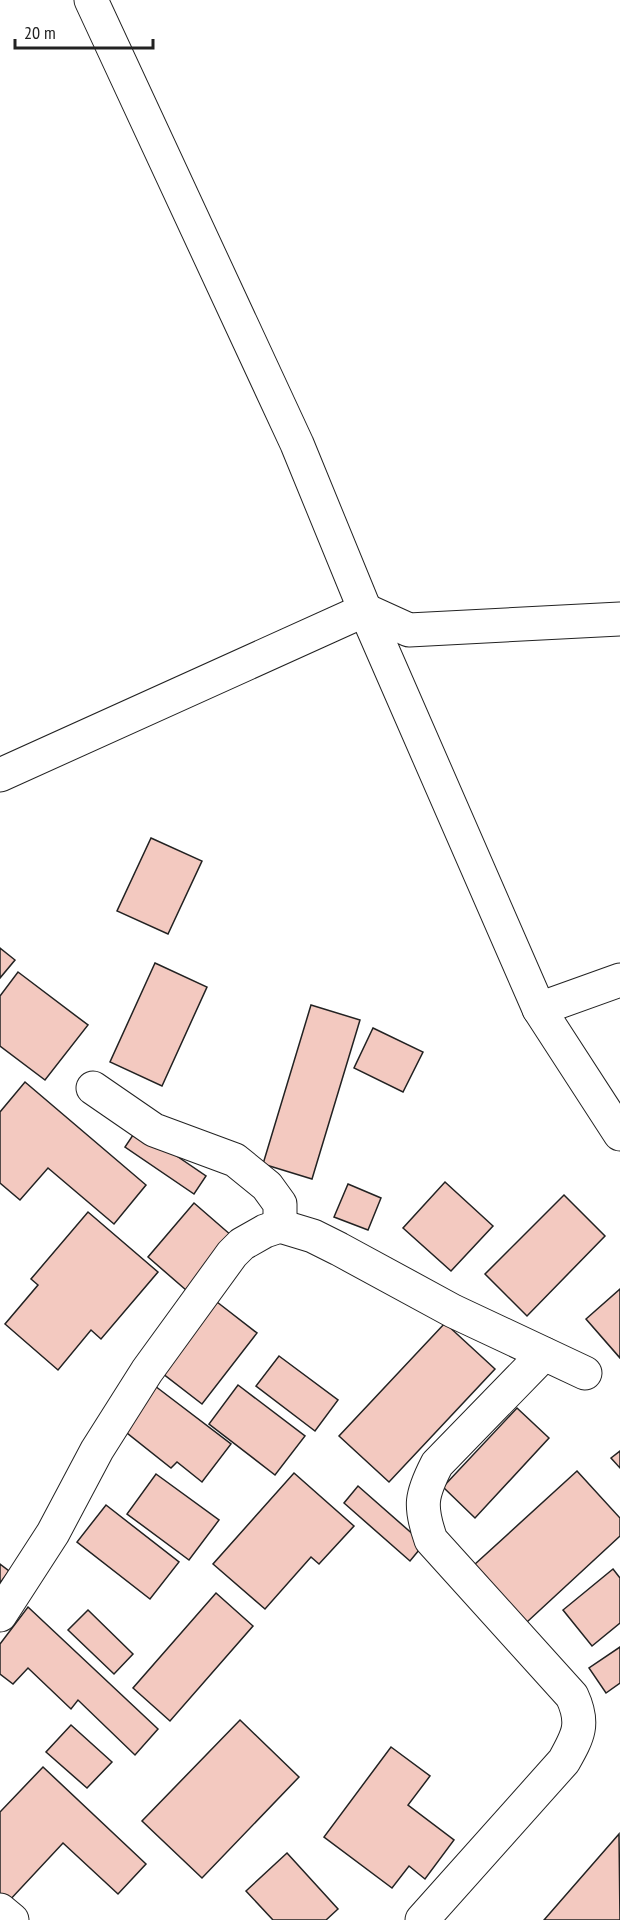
<svg xmlns="http://www.w3.org/2000/svg" width="620" height="1920" viewBox="0 0 620 1920" font-family="'PT Sans Narrow',sans-serif">
<rect width="100%" height="100%" fill="#fff"/>
<g fill="#f3c9c0" stroke="#222" stroke-width="1.5">
<path d="M151,838L202,861L168,934L117,911Z"/>
<path d="M0,948L15,960L0,978Z"/>
<path d="M155,963L207,987L162,1086L110,1062Z"/>
<path d="M18,972L88,1025L45,1080L0,1046V996Z"/>
<path d="M311,1005L360,1020L312,1179L263,1164Z"/>
<path d="M373,1028L423,1052L403,1092L354,1068Z"/>
<path d="M25,1082L146,1185L114,1224L48,1168L20,1200L0,1183V1112Z"/>
<path d="M137,1129L206,1176L194,1194L125,1147Z"/>
<path d="M445,1182L493,1226L451,1271L403,1228Z"/>
<path d="M348,1184L381,1198L368,1230L334,1217Z"/>
<path d="M564,1195L605,1236L527,1316L485,1274Z"/>
<path d="M194,1203L232,1236L186,1290L148,1257Z"/>
<path d="M88,1212L158,1272L101,1339L91,1330L58,1370L5,1324L38,1285L31,1279Z"/>
<path d="M620,1289V1358L586,1319Z"/>
<path d="M217,1302L257,1333L202,1404L162,1373Z"/>
<path d="M445,1323L495,1369L389,1482L339,1436Z"/>
<path d="M279,1356L338,1400L315,1431L256,1386Z"/>
<path d="M238,1385L305,1436L275,1475L209,1424Z"/>
<path d="M155,1386L231,1444L202,1482L177,1462L171,1468L122,1429Z"/>
<path d="M517,1408L549,1438L475,1518L443,1487Z"/>
<path d="M620,1451V1468L611,1458Z"/>
<path d="M577,1471L620,1518V1536L527,1622L474,1565Z"/>
<path d="M294,1473L354,1526L319,1564L311,1557L265,1609L213,1564Z"/>
<path d="M156,1474L219,1520L189,1560L127,1514Z"/>
<path d="M358,1486L424,1544L410,1561L344,1503Z"/>
<path d="M106,1505L179,1562L150,1599L77,1542Z"/>
<path d="M0,1564L9,1571L0,1583Z"/>
<path d="M613,1569L620,1578V1623L592,1646L563,1610Z"/>
<path d="M216,1593L253,1626L170,1721L133,1688Z"/>
<path d="M28,1607L158,1729L135,1755L78,1700L71,1709L28,1668L13,1684L0,1674V1644Z"/>
<path d="M88,1610L133,1654L114,1674L68,1630Z"/>
<path d="M620,1647V1683L606,1693L589,1668Z"/>
<path d="M240,1720L299,1777L202,1878L142,1821Z"/>
<path d="M71,1725L112,1762L87,1788L46,1752Z"/>
<path d="M391,1747L430,1776L408,1805L454,1840L425,1879L409,1866L392,1888L324,1837Z"/>
<path d="M43,1767L146,1864L118,1894L63,1843L8,1902L0,1894V1812Z"/>
<path d="M619,1834L620,1920H544Z"/>
<path d="M287,1853L338,1909L326,1920H273L246,1891Z"/>
</g>
<g fill="none" stroke-linecap="round" stroke-linejoin="round">
<defs>
<g id="minor">
<path d="M91,0L297,444L365,610L539,1009L620,1134"/>
<path d="M0,775L365,610L409,630L620,619"/>
<path d="M539,1009L620,980"/>
<path d="M93,1088L154,1130L235,1160L267,1186L280,1204V1226"/>
<path d="M0,1615L53,1533L97,1450L147,1371L232,1254L242,1244L265,1231L280,1226L313,1236L339,1249L453,1311L585,1373"/>
<path d="M0,1910L12,1920"/>
<path d="M422,1920L564,1761C578,1736 585,1724 572,1696L431,1540C419,1506 421,1495 437,1464L544,1354"/>
</g>
</defs>
<use href="#minor" stroke="#222" stroke-width="35"/>
<use href="#minor" stroke="#fff" stroke-width="33"/>
</g>
<path d="M15 39v9h138v-9" fill="none" stroke="#222222" stroke-width="3"/>
<text x="24" y="39" font-size="18" fill="#222222" stroke="#ffffff" stroke-width="4.5" paint-order="stroke">20 m</text>
</svg>
